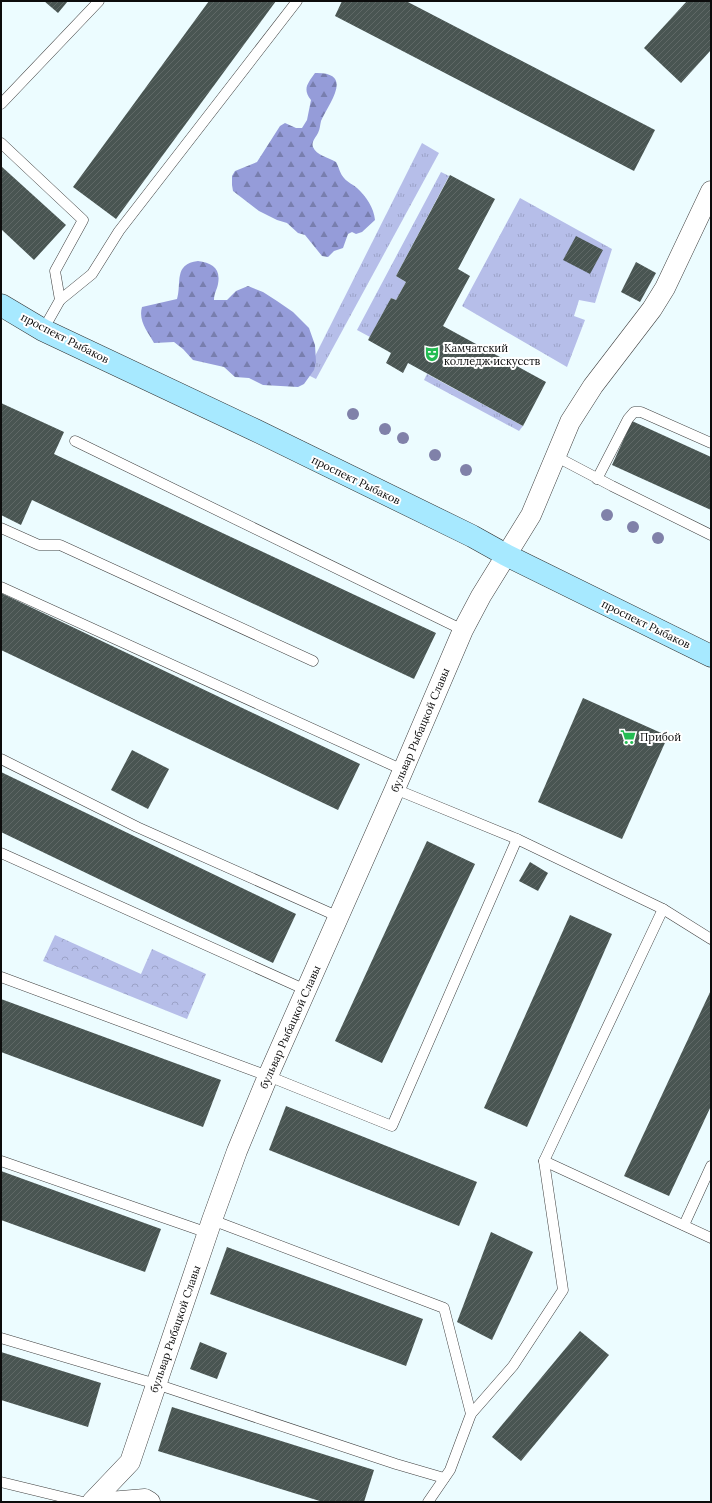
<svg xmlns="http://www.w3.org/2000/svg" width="712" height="1503" viewBox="0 0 712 1503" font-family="Lora,serif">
<defs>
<pattern id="grass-tufts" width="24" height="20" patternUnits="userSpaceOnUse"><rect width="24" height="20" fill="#b6bee9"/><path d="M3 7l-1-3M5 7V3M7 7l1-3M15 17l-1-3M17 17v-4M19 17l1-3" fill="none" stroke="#9ba2c7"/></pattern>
<pattern id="forest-firs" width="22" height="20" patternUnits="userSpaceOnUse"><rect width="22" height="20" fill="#959cd9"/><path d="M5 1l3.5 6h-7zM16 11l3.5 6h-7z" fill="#787eae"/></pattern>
<pattern id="park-crowns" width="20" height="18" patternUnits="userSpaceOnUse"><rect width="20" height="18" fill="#b6bee9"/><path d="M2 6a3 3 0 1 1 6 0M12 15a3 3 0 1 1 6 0" fill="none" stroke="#9ba2c7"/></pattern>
<pattern id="building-hatch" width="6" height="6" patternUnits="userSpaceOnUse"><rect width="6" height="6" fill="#495552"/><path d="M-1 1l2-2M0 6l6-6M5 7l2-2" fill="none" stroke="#5f6866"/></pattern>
</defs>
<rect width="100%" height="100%" fill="#ecfcff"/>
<g fill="url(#grass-tufts)">
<path d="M422,143L439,153L316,379L306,374Z"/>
<path d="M441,172L449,176L396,276L406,282L396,300L391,298L370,337L357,330Z"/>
<path d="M520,198L612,249L595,303L579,300L574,316L585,320L567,367L462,306Z"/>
<path d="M427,374L523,426L519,431L424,380Z"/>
</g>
<g fill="url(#forest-firs)">
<path d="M315,73C355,72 329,103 321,121C320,125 320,129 318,133C316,137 311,142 313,147C316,155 329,158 336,162C339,167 340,174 344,178C348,183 353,184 357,188C366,196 374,208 375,220L362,232L356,234L352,232L348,234L343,248L334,251L328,257L322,256L305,235L298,233L287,223L277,220L259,211L233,191L232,185V176L235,171L257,162L280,126L285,123L296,128H302L307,120L311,100C302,89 308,83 315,73Z"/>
<path d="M198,261C212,263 221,268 218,284C217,290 214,293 214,300H227L236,291L248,286L263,292L277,301L293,312L309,328L315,345L316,362L314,370L304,384L298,387L263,385L249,378L235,377L224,367L193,360L183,349L174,342L154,343C148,332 138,321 142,307L177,299C182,283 173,264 198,261Z"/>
</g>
<path fill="url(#park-crowns)" d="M55,935L141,974L152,949L206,974L187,1019L43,961Z"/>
<g fill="url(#building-hatch)">
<path d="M44,1H68L58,13Z"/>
<path d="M209,1H276L116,219L73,187Z"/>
<path d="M342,1H406L655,130L634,171L335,16Z"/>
<path d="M687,1H711V50L681,83L644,48Z"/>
<path d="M1,166L66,225L34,260L1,229Z"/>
<path d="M450,175L495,199L458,269L470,276L443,326L546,382L523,426L408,363L403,373L386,363L391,353L368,340L391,298L396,300L406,282L396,276Z"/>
<path d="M576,236L603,250L590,274L563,260Z"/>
<path d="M636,262L656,273L640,302L621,292Z"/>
<path d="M1,403L64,432L54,454L436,633L414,679L32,500L21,525L1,515Z"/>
<path d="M632,421L711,457V510L612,465Z"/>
<path d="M1,593L360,764L338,810L1,650Z"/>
<path d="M583,698L668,736L622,839L538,802Z"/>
<path d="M132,750L169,769L148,809L111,790Z"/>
<path d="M1,772L296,914L273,963L1,832Z"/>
<path d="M427,841L475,864L382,1063L335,1041Z"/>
<path d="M530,862L548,873L538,891L519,881Z"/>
<path d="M570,915L612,934L527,1127L484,1108Z"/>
<path d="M711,990V1106L669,1196L624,1176Z"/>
<path d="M1,999L221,1080L203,1127L1,1052Z"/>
<path d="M286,1106L477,1182L459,1226L269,1150Z"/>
<path d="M1,1171L161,1229L145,1272L1,1220Z"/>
<path d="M491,1232L533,1252L492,1340L457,1322Z"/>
<path d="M227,1247L423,1319L406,1366L210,1294Z"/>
<path d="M580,1331L609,1355L521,1461L492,1437Z"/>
<path d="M200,1342L227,1353L217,1379L190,1369Z"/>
<path d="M1,1352L101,1383L88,1427L1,1400Z"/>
<path d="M172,1407L374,1470L364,1502H323L158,1451Z"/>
</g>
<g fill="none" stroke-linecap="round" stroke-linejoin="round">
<defs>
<g id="lane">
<path d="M1,104L99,1"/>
<path d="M1,143L83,220L55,271L60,300"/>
<path d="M43,330L60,300L92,274L119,231L297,1"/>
<path d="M75,441L463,630"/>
<path d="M555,456L612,486L711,535"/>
<path d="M597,479L628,419L634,412H641L711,443"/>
<path d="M1,528L39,545H60L313,661"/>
<path d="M1,587L403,770"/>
<path d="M1,759L137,827L339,917"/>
<path d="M395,789L517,839L663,909L711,939"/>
<path d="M1,853L306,990"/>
<path d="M663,909L544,1161L711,1238"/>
<path d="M1,977L268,1076L392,1126L517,839"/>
<path d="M1,1161L208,1233"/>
<path d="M212,1220L444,1308L471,1414"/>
<path d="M684,1225L711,1166"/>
<path d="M1,1338L156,1384L396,1464L444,1478"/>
<path d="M1,1482L83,1502"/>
<path d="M428,1502L450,1470L471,1414L513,1366L563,1290L544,1161"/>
</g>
<g id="street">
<path d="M92,1502L130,1462L212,1220L237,1151L268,1076L395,789L463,630L481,596L531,515L570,422L593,386L652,309L665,288L711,191"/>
<path d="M109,1502L145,1499L150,1502"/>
</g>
<path id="secondary" d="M1,305L43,330L255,430L472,536L506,555L711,656"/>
</defs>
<use href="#lane" stroke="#3f3f3f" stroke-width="11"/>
<use href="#street" stroke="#3f3f3f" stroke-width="21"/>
<use href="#secondary" stroke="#2e2e2e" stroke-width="23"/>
<use href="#lane" stroke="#fff" stroke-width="10"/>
<use href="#street" stroke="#fff" stroke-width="20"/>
<use href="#secondary" stroke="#a7e9ff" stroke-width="22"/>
</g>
<g fill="#8081a9">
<circle cx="353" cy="414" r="6"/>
<circle cx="385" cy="429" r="6"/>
<circle cx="403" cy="438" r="6"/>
<circle cx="435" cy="455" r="6"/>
<circle cx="466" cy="470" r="6"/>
<circle cx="607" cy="515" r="6"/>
<circle cx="633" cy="527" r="6"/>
<circle cx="658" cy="538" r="6"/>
</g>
<defs>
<symbol id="theatre-bare" viewBox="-9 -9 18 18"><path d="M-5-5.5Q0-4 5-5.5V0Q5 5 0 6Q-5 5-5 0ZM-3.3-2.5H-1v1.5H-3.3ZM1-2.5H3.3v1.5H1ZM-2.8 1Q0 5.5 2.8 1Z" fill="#25bc53" stroke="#fff" stroke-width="2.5" paint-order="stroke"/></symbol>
<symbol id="supermarket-bare" viewBox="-9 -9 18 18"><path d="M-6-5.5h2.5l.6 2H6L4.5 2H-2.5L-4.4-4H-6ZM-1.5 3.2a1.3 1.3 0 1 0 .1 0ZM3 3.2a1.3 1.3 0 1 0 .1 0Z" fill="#25bc53" stroke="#fff" stroke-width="2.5" paint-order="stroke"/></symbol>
</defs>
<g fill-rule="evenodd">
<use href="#theatre-bare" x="421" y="343" width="22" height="22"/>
<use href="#supermarket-bare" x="617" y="726" width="22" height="22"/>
</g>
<g text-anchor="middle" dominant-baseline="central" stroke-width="4" stroke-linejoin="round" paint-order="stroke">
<g font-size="11" fill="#0c0c0c" stroke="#fff">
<text transform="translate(65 338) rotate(27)">проспект Рыбаков</text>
<text transform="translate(356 480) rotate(26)">проспект Рыбаков</text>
<text transform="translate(646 624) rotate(26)">проспект Рыбаков</text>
<text transform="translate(420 730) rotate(-67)">бульвар Рыбацкой Славы</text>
<text transform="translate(290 1027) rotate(-66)">бульвар Рыбацкой Славы</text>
<text transform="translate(175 1329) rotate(-71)">бульвар Рыбацкой Славы</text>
</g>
<g font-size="11" fill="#0c0c0c" stroke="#fff" text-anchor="start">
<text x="444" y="348">Камчатский<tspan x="444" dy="13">колледж искусств</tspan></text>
<text x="640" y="737">Прибой</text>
</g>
</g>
<rect width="712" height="1503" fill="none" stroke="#0c0c0c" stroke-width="4"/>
</svg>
